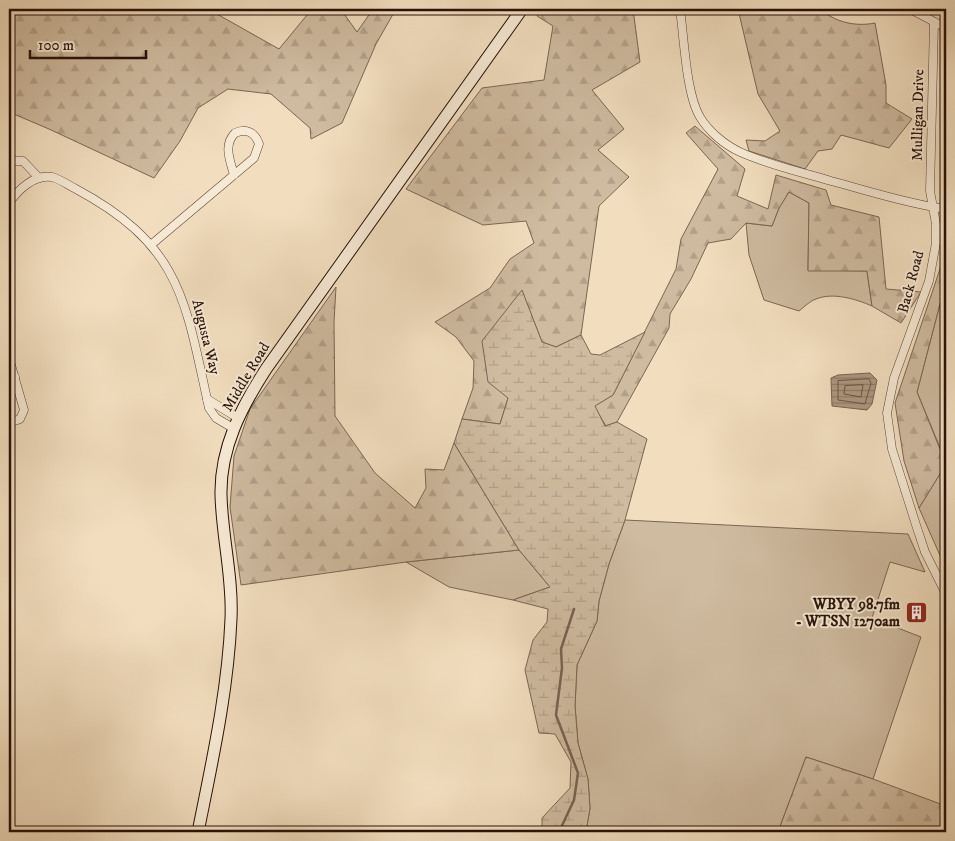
<svg xmlns="http://www.w3.org/2000/svg" width="955" height="841" viewBox="0 0 955 841" font-family="'IM FELL DW Pica',serif">
<defs>
<pattern id="forest-firs" width="22" height="20" patternUnits="userSpaceOnUse" patternTransform="scale(1.25)"><rect width="22" height="20" fill="#cfbba0"/><path d="M5 1l3.5 6h-7zM16 11l3.5 6h-7z" fill="#b2a088"/></pattern>
<pattern id="wetland-marsh" width="20" height="14" patternUnits="userSpaceOnUse" patternTransform="scale(1.25)"><rect width="20" height="14" fill="#cfbba0"/><path d="M1 5h8M5 5V1M11 12h8M15 12V8" fill="none" stroke="#b2a088"/></pattern>
<pattern id="water-rules" width="6" height="5" patternUnits="userSpaceOnUse" patternTransform="scale(1.25)"><rect width="6" height="5" fill="#ad9881"/><path d="M0 2.5h6" fill="none" stroke="#8d7b68"/></pattern>
</defs>
<rect width="100%" height="100%" fill="#f2debf"/>
<filter id="stains"><feTurbulence type="fractalNoise" baseFrequency=".004" numOctaves="4"/><feColorMatrix values="0 0 0 0 .2 0 0 0 0 .09 0 0 0 0 .02 0 0 0 .5 -.17"/></filter>
<radialGradient id="worn" r=".72"><stop offset=".6" stop-color="#630" stop-opacity="0"/><stop offset="1" stop-color="#630" stop-opacity=".3"/></radialGradient>
<g fill="#cfbba0" stroke="#7a6654">
<path d="M789,192L809,203L808,270L867,271L872,306C856,299 833,292 816,299C810,301 804,307 799,311L764,300L749,255L746,223L772,226L779,208Z"/>
<path d="M946,281V462L917,392Z"/>
<path d="M946,464V569L919,508Z"/>
<path d="M625,520L908,534L925,572L890,562L872,618L921,637L873,779L806,757L778,832H586L590,808L588,779L578,743L575,706L577,665L597,621L599,601L609,564Z"/>
<path d="M519,550L550,587L513,600L449,587L406,562Z"/>
</g>
<g fill="url(#forest-firs)" stroke="#7a6654">
<path d="M9,9H208L279,49L312,9L342,11L357,32L373,9H396L376,44L342,123L311,139L310,128L271,94L228,89L198,108L180,141L154,178L49,129L9,112Z"/>
<path d="M542,9H633L640,62L592,90L624,129L598,150L629,177L599,206L581,335L556,347L542,342L522,291L508,398L500,424L462,419L473,388L474,361L456,337L435,322L490,288L510,259L534,243L526,221L483,225L406,189L482,88L544,80L553,26L537,16Z"/>
<path d="M738,9H820C835,22 855,27 875,23L886,85V103L912,119L889,148L841,135L832,149L818,151L805,169L749,151L746,140L765,141L780,131L758,94Z"/>
<path d="M695,126L745,169L737,196L768,209L776,175L826,190L831,205L879,217L886,289L921,292L901,323L872,306L867,271H808L809,203L789,192L779,208L772,226L746,223L731,239L708,243L691,279L670,314L669,328L617,422L606,426L594,406L613,395L676,269L681,239L718,169L686,133Z"/>
<path d="M946,229V281L917,392L946,464L919,508L904,461L895,403L940,269Z"/>
<path d="M336,287L334,322L335,416L375,473L415,508L426,488L425,469L444,470L454,443L519,550L406,562L241,585L230,507L234,456L250,409Z"/>
<path d="M806,757L873,779L946,806V832H778Z"/>
</g>
<path fill="url(#wetland-marsh)" stroke="#7a6654" d="M522,290L542,342L556,347L581,335L591,354L600,355L645,332L613,395L595,406L605,426L617,422L647,439L625,520L609,564L599,601L597,621L577,665L575,706L578,743L588,779L590,808L586,832H542V818L570,788L571,762L555,734L539,733L525,670L533,640L547,622L548,609L513,600L550,587L519,550L454,443L462,419L500,424L508,398L488,382L482,341Z"/>
<path fill="url(#water-rules)" stroke="#776251" d="M870,373L877,380L872,404L867,410L832,406L831,378L838,375Z"/>
<g fill="none" stroke-linecap="round" stroke-linejoin="round">
<g stroke="#6a5444" stroke-width="1">
<path d="M869,379L871,383L865,404L838,400V381Z"/>
<path d="M863,385L861,397L844,394L845,386Z"/>
</g>
<path stroke="#776251" stroke-width="2.5" d="M559,832L574,800L578,773L556,715L562,668L561,649L574,609"/>
<defs>
<g id="street">
<path d="M680,9C684,37 686,94 700,117C709,132 725,145 740,152C769,165 801,172 831,181C869,191 908,204 946,209"/>
<path d="M910,9L946,28"/>
<path d="M934,22L930,191L936,224V243L929,281L894,378L887,413L892,449L917,528L925,552L946,594"/>
<path d="M9,161H23L39,178"/>
<path d="M9,203C18,190 34,174 52,177C60,179 68,185 76,189C182,246 185,300 209,408L216,418L233,428"/>
<path d="M152,244L254,158L259,144C255,132 246,128 235,133C223,145 230,160 234,175"/>
<path d="M9,358L24,410L20,419L9,423"/>
<path d="M9,385L15,377"/>
<path d="M207,399L238,418"/>
</g>
<path id="secondary" d="M198,832C212,762 228,691 231,619C233,577 222,537 221,495C220,448 241,408 266,369L522,9"/>
</defs>
<use href="#street" stroke="#594436" stroke-width="9"/>
<use href="#secondary" stroke="#261008" stroke-width="13"/>
<use href="#street" stroke="#f7ead5" stroke-width="8"/>
<use href="#secondary" stroke="#f7ead5" stroke-width="11"/>
</g>
<defs>
<symbol id="building-square" viewBox="-11 -11 22 22"><rect x="-9" y="-9" width="18" height="18" rx="4" fill="#8f2418" stroke="#f7ead5"/><path d="M-4-6H4V6H1V3H-1V6H-4ZM-2.5-4.3h1.7v1.8h-1.7ZM.8-4.3h1.7v1.8H.8ZM-2.5-1h1.7V.8h-1.7ZM.8-1h1.7V.8H.8Z" fill="#fff"/></symbol>
</defs>
<g fill-rule="evenodd">
<use href="#building-square" x="904" y="600" width="25" height="25"/>
</g>
<g text-anchor="middle" dominant-baseline="central" stroke-width="4" stroke-linejoin="round" paint-order="stroke">
<g font-size="15" fill="#261008" stroke="#f7ead5">
<text transform="translate(918 115) rotate(-89)">Mulligan Drive</text>
<text transform="translate(911 282) rotate(-75)">Back Road</text>
<text transform="translate(206 337) rotate(76)">Augusta Way</text>
<text transform="translate(246 377) rotate(-59)">Middle Road</text>
</g>
<g font-size="15" font-weight="bold" fill="#261008" stroke="#f7ead5" text-anchor="end">
<text x="900" y="604">WBYY 98.7fm<tspan x="900" dy="17">- WTSN 1270am</tspan></text>
</g>
</g>
<rect width="955" height="841" fill="none" stroke="#f2debf" stroke-width="30"/>
<rect x="10" y="10" width="935" height="821" fill="none" stroke="#261008" stroke-width="2.5"/>
<rect x="15" y="15" width="925" height="811" fill="none" stroke="#261008"/>
<path d="M30 50v8h116v-8" fill="none" stroke="#261008" stroke-width="2.5"/>
<text x="38" y="50" font-size="15" fill="#261008" stroke="#f7ead5" stroke-width="4" paint-order="stroke">100 m</text>
<rect width="100%" height="100%" filter="url(#stains)"/>
<rect width="100%" height="100%" fill="url(#worn)"/>
</svg>
